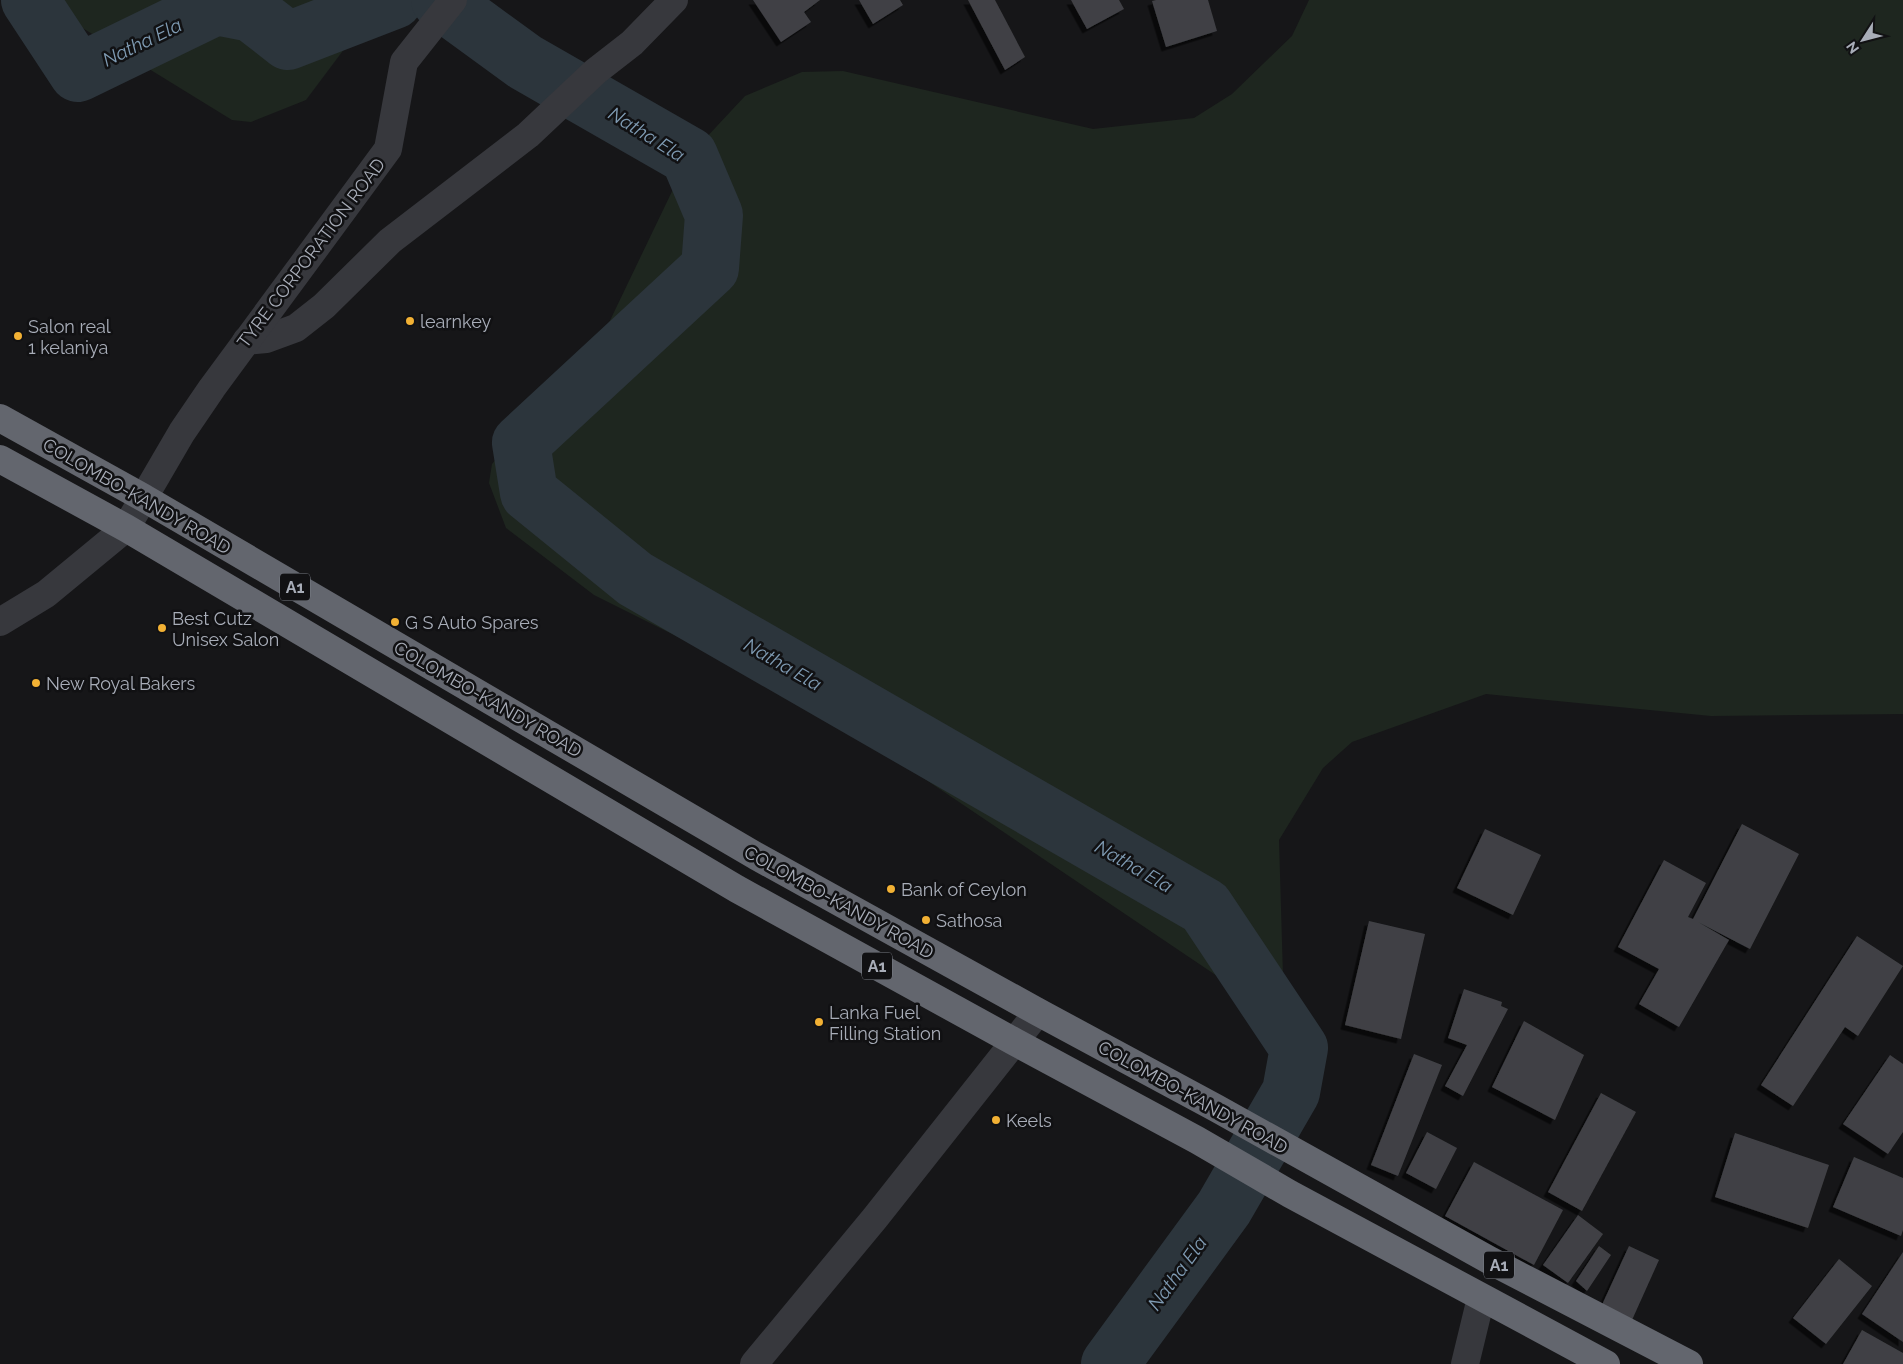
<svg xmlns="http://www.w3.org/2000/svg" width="1903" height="1364" viewBox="0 0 1903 1364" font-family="Raleway,sans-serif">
<defs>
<filter id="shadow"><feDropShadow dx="-4.5" dy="4.5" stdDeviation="0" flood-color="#0009"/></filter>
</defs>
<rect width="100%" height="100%" fill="#161618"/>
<g fill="#1e261f">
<path d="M37,0H381L306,100L251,122L232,120Z"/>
<path d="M1309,0H1903V714L1711,716L1486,694L1352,742L1323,768L1279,840L1283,976L1247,989L1223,980L818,707L594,595L506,528L489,483L492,464L604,333L689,156L745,96L802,72L843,71L1093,129L1194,118L1232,94L1292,36Z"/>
</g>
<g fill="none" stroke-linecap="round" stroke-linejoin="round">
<g stroke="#2c353c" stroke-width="58">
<path d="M30,0L78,73L216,6L252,13L288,41L394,0"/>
<path d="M440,0L525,62L689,156L714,215L710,268L521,443L529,493L635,579L1205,907L1299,1048L1291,1092L1224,1208L1110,1364"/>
</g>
</g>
<g fill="#404145" filter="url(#shadow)">
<path d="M753,0H820L804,12L811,22L781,42Z"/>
<path d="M859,0H900L903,5L873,24Z"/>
<path d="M968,0H995L1025,57L1005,70Z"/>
<path d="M1071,0H1119L1124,9L1087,29Z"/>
<path d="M1156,0H1208L1217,31L1166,47L1152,1Z"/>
<path d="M1742,824L1799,854L1750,949L1698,922L1729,940L1679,1027L1639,1004L1659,969L1618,947L1664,860L1706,883L1688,917L1693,919Z"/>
<path d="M1485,829L1541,855L1513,915L1457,888Z"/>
<path d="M1369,921L1425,934L1401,1039L1345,1025Z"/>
<path d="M1857,936L1903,966L1858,1036L1845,1027L1793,1106L1761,1085Z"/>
<path d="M1464,989L1502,1002L1501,1006L1508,1009L1463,1096L1445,1086L1467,1045L1448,1038Z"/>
<path d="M1524,1021L1584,1055L1555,1120L1492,1087Z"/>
<path d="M1414,1054L1442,1065L1398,1176L1371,1165Z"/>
<path d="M1890,1055L1903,1064V1132L1888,1154L1843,1124Z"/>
<path d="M1601,1093L1636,1112L1582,1211L1548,1192Z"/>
<path d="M1427,1132L1457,1148L1436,1189L1406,1173Z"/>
<path d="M1735,1133L1829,1165L1808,1228L1715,1197Z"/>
<path d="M1854,1157L1903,1178V1230L1901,1236L1833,1207Z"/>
<path d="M1474,1162L1563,1210L1534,1265L1445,1216Z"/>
<path d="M1578,1215L1603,1234L1568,1283L1543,1265Z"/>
<path d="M1599,1246L1611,1255L1587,1291L1576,1281Z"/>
<path d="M1629,1246L1659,1260L1632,1320L1601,1307Z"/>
<path d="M1903,1252V1342L1862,1314Z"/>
<path d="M1839,1259L1872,1286L1826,1344L1793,1318Z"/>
<path d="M1862,1330L1903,1353V1364H1843Z"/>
</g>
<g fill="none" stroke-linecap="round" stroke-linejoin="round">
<g stroke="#37383d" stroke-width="28">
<path d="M246,341L266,339L296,328L324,306L390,241L528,135L596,71L632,43L674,0"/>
<path d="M0,622L46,594L126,528L182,432L212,388L388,149L404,62L453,0"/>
<path d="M754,1364L875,1218L1038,1012"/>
<path d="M1465,1364L1481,1298"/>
</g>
<g stroke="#63666e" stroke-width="28">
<path d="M0,418L144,498L756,856L1038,1012L1216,1108L1491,1261L1689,1364"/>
<path d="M0,459L126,528L737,889L1015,1042L1197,1140L1290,1194L1606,1364"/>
</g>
</g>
<g fill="#f2b134" stroke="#111113" stroke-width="2">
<circle cx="410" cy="321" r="5"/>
<circle cx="18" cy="336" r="5"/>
<circle cx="395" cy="622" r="5"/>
<circle cx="162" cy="628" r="5"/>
<circle cx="36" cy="683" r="5"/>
<circle cx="891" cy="889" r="5"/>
<circle cx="926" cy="920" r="5"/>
<circle cx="819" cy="1022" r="5"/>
<circle cx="996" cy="1120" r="5"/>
</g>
<g text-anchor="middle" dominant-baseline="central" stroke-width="5" stroke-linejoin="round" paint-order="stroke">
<g fill="#111113" stroke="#7b7e86" stroke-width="1">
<rect x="280" y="573.5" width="30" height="27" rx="4"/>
<rect x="862" y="952.5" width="30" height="27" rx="4"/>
<rect x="1484" y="1251.5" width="30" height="27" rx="4"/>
</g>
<g font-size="16" font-weight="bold" fill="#a8adb8">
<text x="295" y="587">A1</text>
<text x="877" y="966">A1</text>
<text x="1499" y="1265">A1</text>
</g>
<g font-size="18" fill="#a8adb8" stroke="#111113">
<text transform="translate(311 253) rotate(-53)">TYRE CORPORATION ROAD</text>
<text transform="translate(137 496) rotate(30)">COLOMBO-KANDY ROAD</text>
<text transform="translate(488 699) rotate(30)">COLOMBO-KANDY ROAD</text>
<text transform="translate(839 902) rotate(29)">COLOMBO-KANDY ROAD</text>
<text transform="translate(1193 1097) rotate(29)">COLOMBO-KANDY ROAD</text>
</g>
<g font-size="18" fill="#a8adb8" stroke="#111113" text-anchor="start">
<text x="420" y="321">learnkey</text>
<text x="28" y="326">Salon real<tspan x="28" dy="21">1 kelaniya</tspan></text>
<text x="172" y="618">Best Cutz<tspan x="172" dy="21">Unisex Salon</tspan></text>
<text x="405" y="622">G S Auto Spares</text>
<text x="46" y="683">New Royal Bakers</text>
<text x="901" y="889">Bank of Ceylon</text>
<text x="936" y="920">Sathosa</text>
<text x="829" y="1012">Lanka Fuel<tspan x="829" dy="21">Filling Station</tspan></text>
<text x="1006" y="1120">Keels</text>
</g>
<g font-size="19" font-style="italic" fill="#7f9bb3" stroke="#111113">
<text transform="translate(142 42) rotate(-26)">Natha Ela</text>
<text transform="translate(647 134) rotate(32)">Natha Ela</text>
<text transform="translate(783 664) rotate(30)">Natha Ela</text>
<text transform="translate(1134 866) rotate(30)">Natha Ela</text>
<text transform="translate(1177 1273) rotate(-54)">Natha Ela</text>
</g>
</g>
<g transform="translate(1863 40) rotate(234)" stroke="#111113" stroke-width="4" paint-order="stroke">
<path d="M0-4L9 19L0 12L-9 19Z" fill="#a8adb8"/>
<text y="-8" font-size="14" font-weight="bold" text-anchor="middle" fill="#a8adb8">N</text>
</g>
</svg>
